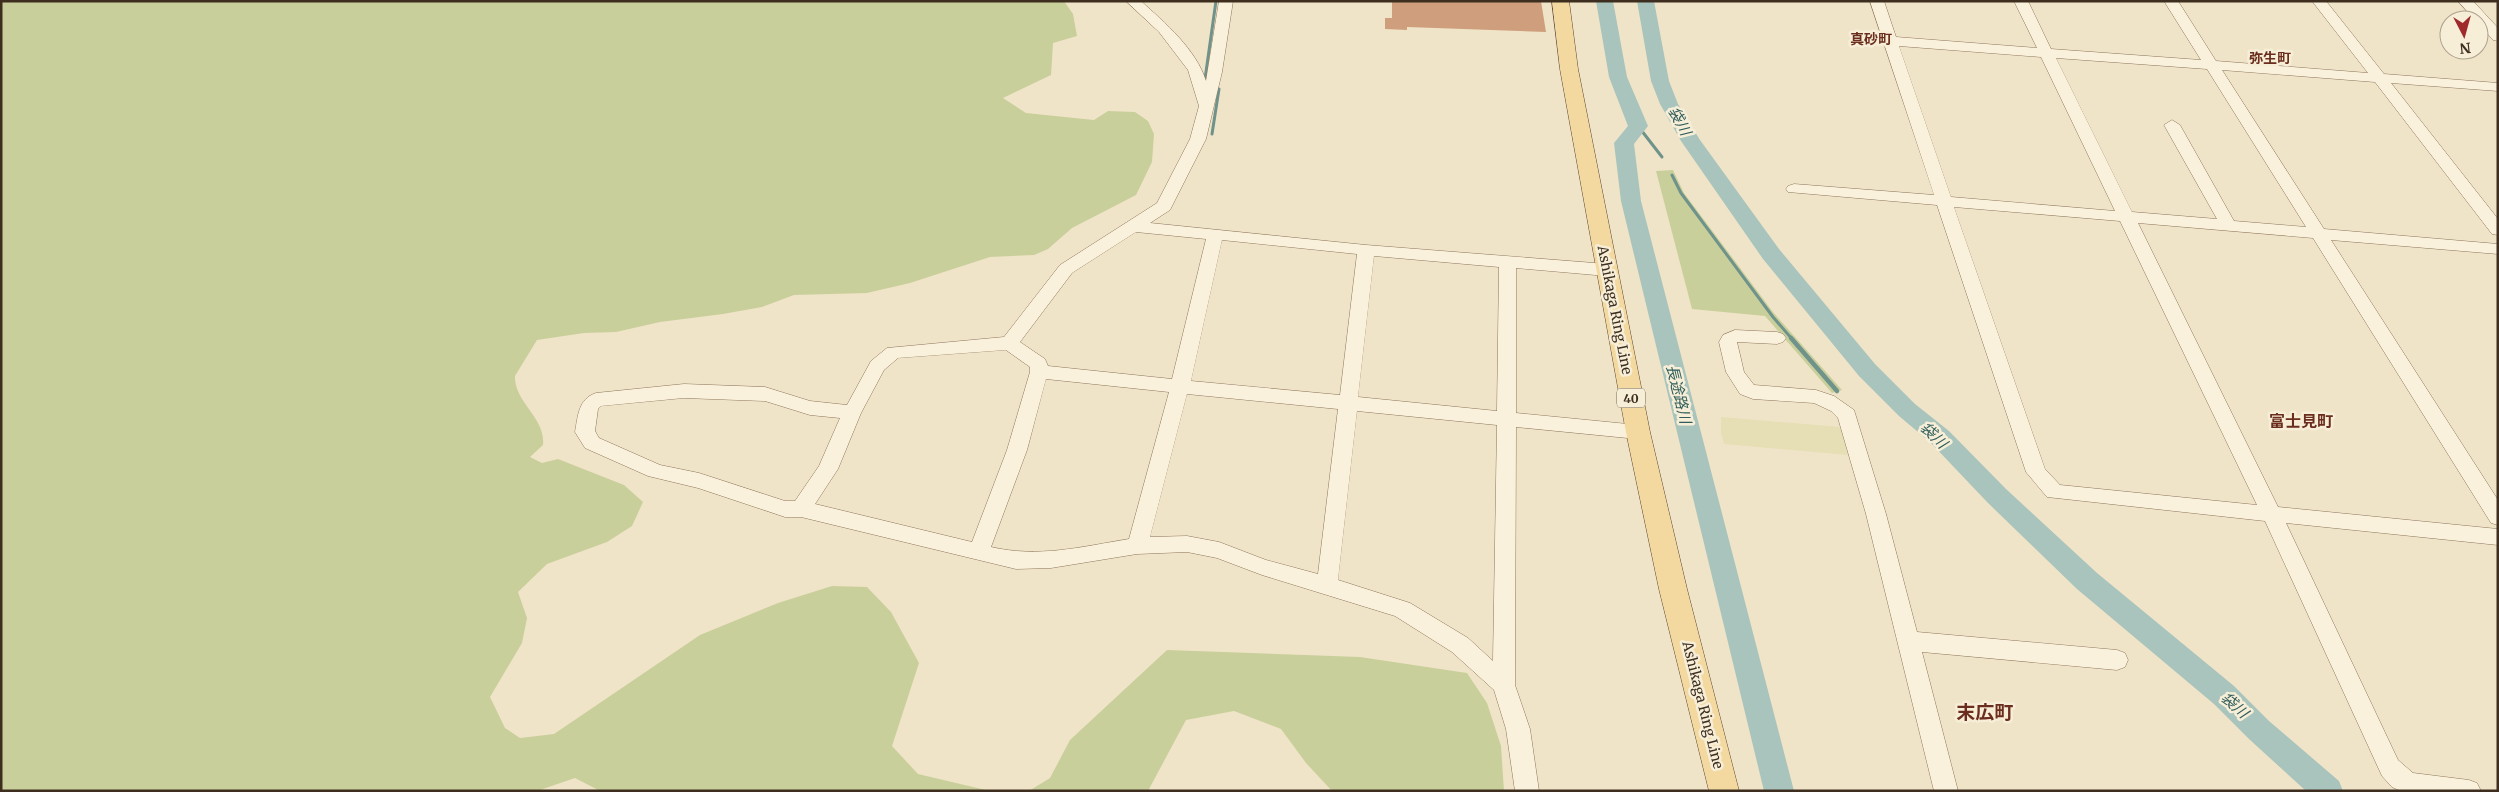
<svg xmlns="http://www.w3.org/2000/svg" width="2499" height="792" viewBox="0 0 2499 792" font-family="Merriweather,'Noto Sans JP',serif">
<rect width="100%" height="100%" fill="#f0e4c8"/>
<path fill="#e6deb5" d="M1721,417L1841,427L1848,455L1724,444L1721,433Z"/>
<g fill="#c9cf9b">
<path d="M1,1H1064L1073,14L1077,36L1053,43L1051,75L1003,98L1026,113L1094,120L1108,111L1135,112L1148,121L1154,134L1152,162L1136,195L1072,228L1048,249L1034,255L990,257L910,283L867,293L794,295L762,307L723,314L660,322L616,332L584,333L537,340L515,376C514,402 546,418 543,445L530,457L542,463L558,459L624,485L643,502L632,526L607,542L547,564L518,592L527,618L522,643L490,697L505,728L520,738L554,734L700,635L778,603L832,586L867,587L891,612L919,663L892,746L918,774L990,791H600L575,778L537,791H1Z"/>
<path d="M1673,170L1684,193L1773,312L1842,390L1832,393L1765,316L1692,309L1656,171Z"/>
<path d="M1167,650L1360,657L1467,673L1487,703L1501,746L1504,791H1332L1306,763L1281,729L1234,711L1186,720L1148,791H1029L1050,778L1070,740Z"/>
</g>
<g fill="none" stroke-linecap="round" stroke-linejoin="round">
<g stroke="#6f938a" stroke-width="3">
<path d="M1205,79L1216,1"/>
<path d="M1638,126L1662,157"/>
<path d="M1212,134L1219,89"/>
<path d="M1672,175L1681,193L1773,317L1792,339"/>
</g>
<path stroke="#6f938a" stroke-width="4.5" d="M1791,338L1837,391"/>
<g fill="#a9c4bc" fill-rule="evenodd">
<path d="M1596,1H1613L1627,77L1648,126L1634,144L1641,201L1794,791H1764L1621,201L1614,143L1628,126L1609,77Z"/>
<path d="M1637,1H1654L1669,81L1678,104L1700,140L1779,249L1875,364L1915,404L1949,431L2006,489L2097,573L2234,686L2269,721L2339,781L2343,791H2306L2249,739L2214,704L2077,589L1988,503L1931,443L1899,416L1859,376L1763,259L1681,141L1660,104L1651,81Z"/>
</g>
</g>
<path fill="#cf9f7d" d="M1392,1H1541L1546,32L1407,27V30L1385,29V18H1392Z"/>
<g fill="none" stroke-linecap="round" stroke-linejoin="round">
<defs>
<g id="minor">
<path d="M1126,1H1141C1165,23 1196,49 1206,81L1219,1H1233L1222,72L1206,139L1170,210L1150,223L1366,245L1607,264L1613,266L1616,270L1613,274L1607,276L1516,268V413L1638,425L1645,427L1648,432L1645,437L1638,439L1516,427L1515,685L1530,729L1539,791H1515L1506,729L1494,690L1452,652L1395,616L1262,575L1217,558L1187,552L1137,554L1051,568L1016,569L801,517H785L698,488L648,476L585,448L575,432C578,416 578,399 596,393L684,384L765,387L810,401L847,405L871,361L887,348L1004,337L1060,265L1157,203L1190,139L1199,106L1188,70L1159,32ZM1136,232L1206,239L1172,379L1048,366L1045,359L1020,342L1072,273ZM1222,240L1357,254L1340,395L1191,381ZM1374,256L1499,267L1497,411L1358,397ZM1006,350L1030,367V372L1007,450L972,542L815,504L838,469L861,413L884,370L898,358ZM1046,379L1169,392L1129,539C1080,547 1039,558 991,547L1027,450ZM1187,394L1338,409L1318,574L1266,560L1219,542L1187,536L1150,537ZM684,398L765,401L810,415L840,418L819,466L795,501H785L699,473L660,465L599,438L595,431L598,409L601,406ZM1357,411L1497,425L1493,661L1468,638L1410,603L1338,580Z"/>
<path d="M1870,1H1884L1896,37L2037,48L2014,1H2028L2051,49L2201,60L2164,1H2178L2216,61L2368,73L2312,1H2326L2384,74L2498,83V91L2391,83L2498,219V235L2492,234L2375,82L2222,70L2324,229L2498,244V254L2331,240L2498,500V525L2491,523L2313,238L2138,223L2278,507L2498,529V545L2286,523L2398,760L2413,773L2469,780L2477,783L2481,791H2401L2392,787L2382,776L2265,521L2047,497L2026,472L1937,205L1788,192L1786,189L1788,186L1794,184L1934,195ZM1899,46L2041,57L2115,211L1951,197ZM2056,58L2207,69L2306,227L2234,221L2180,125L2172,120L2164,125L2217,219L2132,212ZM1954,207L2120,221L2257,505L2060,485L2045,469Z"/>
<path d="M2458,1H2473L2498,28V41L2493,40L2479,24V20H2475Z"/>
<path d="M1735,330L1777,332L1783,334L1786,338L1783,342L1777,344L1737,342L1744,372L1754,385L1816,390L1834,396L1854,410L1886,514L1917,632L2117,650L2125,653L2128,660L2125,667L2117,670L1922,652L1958,791H1934L1866,514L1838,418L1831,411L1814,403L1753,399L1740,394L1726,372L1719,342L1723,335Z"/>
</g>
<path id="major" d="M1552,1H1569L1578,69L1650,432L1687,589L1739,791H1709L1659,589L1626,432L1560,69Z"/>
</defs>
<use href="#minor" stroke="#8d765c" stroke-width="1"/>
<use href="#major" stroke="#5b4430" stroke-width="1"/>
<use href="#minor" fill="#faf1dc" fill-rule="evenodd"/>
<use href="#major" fill="#f3d9a0" fill-rule="evenodd"/>
</g>
<g text-anchor="middle" dominant-baseline="central" stroke-width="5" stroke-linejoin="round" paint-order="stroke">
<rect fill="#f7eed8" stroke="#756857" stroke-width="1" x="1617" y="388.5" width="28" height="19" rx="4"/>
<g font-size="12" font-weight="bold" fill="#3d2e20">
<text x="1631" y="398">40</text>
</g>
<g font-size="14" font-weight="bold" fill="#6b2e1e" stroke="#f7eed8">
<text x="1871" y="39">真砂町</text>
<text x="2270" y="58">弥生町</text>
</g>
<g font-size="14" fill="#3d2e20" stroke="#f7eed8">
<text transform="translate(1615 310) rotate(79)">Ashikaga Ring Line</text>
<text transform="translate(1703 705) rotate(76)">Ashikaga Ring Line</text>
</g>
<g font-size="15" font-style="italic" fill="#2f5d5a" stroke="#f7eed8">
<text transform="translate(1680 121) rotate(62)">袋川</text>
<text transform="translate(1679 394) rotate(76)">長途路川</text>
<text transform="translate(1934 435) rotate(44)">袋川</text>
<text transform="translate(2235 705) rotate(42)">袋川</text>
</g>
<g font-size="16" font-weight="bold" fill="#6b2e1e" stroke="#f7eed8">
<text x="2301" y="421">富士見町</text>
</g>
<g font-size="19" font-weight="bold" fill="#6b2e1e" stroke="#f7eed8">
<text x="1985" y="712">末広町</text>
</g>
</g>
<rect width="2499" height="792" fill="none" stroke="#3d2e20" stroke-width="5"/>
<g transform="translate(2464 35) rotate(174)"><circle r="24" fill="#f7eed8" stroke="#ada18e"/>
<path d="M0-4L9 19L0 12L-9 19Z" fill="#9e2a2b"/>
<text y="-8" font-size="14" font-weight="bold" text-anchor="middle" fill="#3d2e20">N</text>
</g>
</svg>
